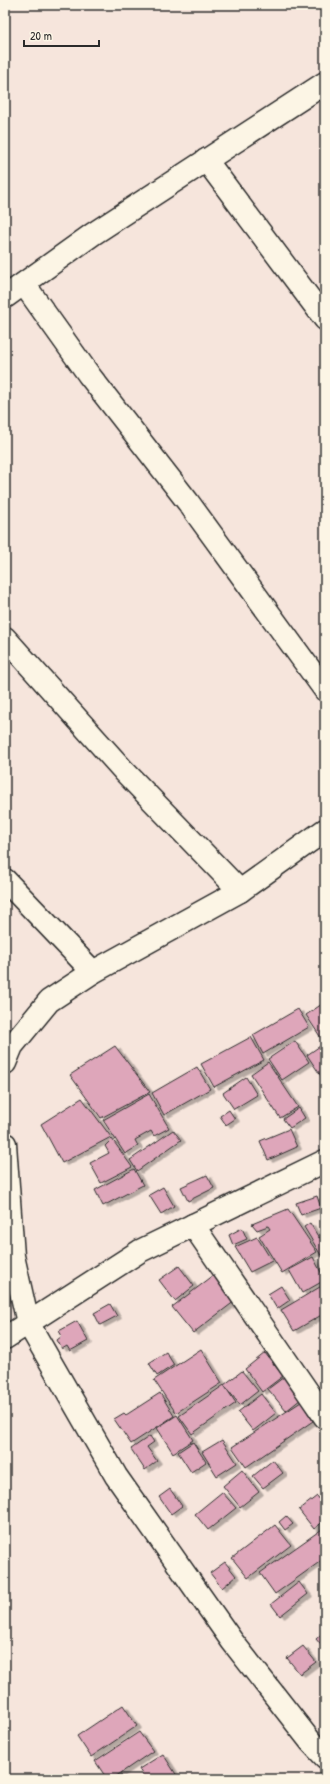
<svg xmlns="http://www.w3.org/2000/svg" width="330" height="1784" viewBox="0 0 330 1784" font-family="'Patrick Hand',sans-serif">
<defs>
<filter id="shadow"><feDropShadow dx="4.5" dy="2.5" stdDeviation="0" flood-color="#0004"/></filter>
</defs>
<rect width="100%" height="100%" fill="#f6e5dc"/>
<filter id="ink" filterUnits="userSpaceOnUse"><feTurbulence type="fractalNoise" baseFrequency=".025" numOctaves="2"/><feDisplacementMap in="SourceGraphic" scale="8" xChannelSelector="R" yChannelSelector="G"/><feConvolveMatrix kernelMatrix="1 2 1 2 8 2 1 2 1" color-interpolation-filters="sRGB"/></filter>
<g filter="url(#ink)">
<g fill="#dea6ba" stroke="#2b2b2b" filter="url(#shadow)">
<path d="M325,1002V1044L306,1015Z"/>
<path d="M298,1009L309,1027L263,1054L253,1035Z"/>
<path d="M251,1037L264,1060L214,1087L201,1064Z"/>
<path d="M295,1041L309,1062L282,1080L268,1059Z"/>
<path d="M323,1044L325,1046V1082L307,1055Z"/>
<path d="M115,1046L150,1092L101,1118L70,1075Z"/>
<path d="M268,1062L298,1107L280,1118L251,1074Z"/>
<path d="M197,1067L210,1089L164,1115L152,1093Z"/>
<path d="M246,1077L257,1095L234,1109L223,1093Z"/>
<path d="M149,1094L169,1128L154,1136L151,1131L135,1140L138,1146L125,1154L103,1120Z"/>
<path d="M82,1098L111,1137L62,1163L41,1124Z"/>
<path d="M299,1108L305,1118L290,1128L283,1119Z"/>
<path d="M229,1110L235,1119L226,1125L220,1116Z"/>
<path d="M289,1129L297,1147L268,1160L260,1141Z"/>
<path d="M173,1130L181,1140L137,1171L130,1160Z"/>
<path d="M112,1139L132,1167L101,1183L90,1163L109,1153L105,1146Z"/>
<path d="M134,1169L143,1185L103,1206L95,1190Z"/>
<path d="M207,1175L214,1188L188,1201L181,1187Z"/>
<path d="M163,1187L174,1206L161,1214L149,1195Z"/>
<path d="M317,1196L321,1208L301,1215L296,1203Z"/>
<path d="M288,1209L317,1252L282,1273L259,1236L270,1229L268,1226L257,1230L252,1224Z"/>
<path d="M310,1223L319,1238L325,1234V1262L304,1227Z"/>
<path d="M242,1228L247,1239L233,1245L229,1235Z"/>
<path d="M257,1237L272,1261L250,1272L235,1247Z"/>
<path d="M313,1257L325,1280L302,1293L289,1270Z"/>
<path d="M179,1266L194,1286L175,1301L159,1280Z"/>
<path d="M214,1275L235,1301L193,1333L172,1307Z"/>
<path d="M325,1284V1313L294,1331L281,1310Z"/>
<path d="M281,1286L290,1300L277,1309L268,1294Z"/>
<path d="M110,1304L117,1316L100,1325L94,1313Z"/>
<path d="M77,1321L88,1341L70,1351L67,1346L62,1349L57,1340L62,1336L59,1331Z"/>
<path d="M201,1349L222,1383L176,1413L154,1380Z"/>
<path d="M166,1352L174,1365L157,1376L149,1363Z"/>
<path d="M265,1353L283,1376L262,1392L245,1369Z"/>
<path d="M242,1371L258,1391L240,1405L224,1385Z"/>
<path d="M284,1377L301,1399L286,1411L268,1389Z"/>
<path d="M224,1385L236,1403L192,1434L179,1416Z"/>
<path d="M160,1393L174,1416L131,1444L114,1419L124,1413L126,1415Z"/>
<path d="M261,1394L276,1413L253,1431L238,1412Z"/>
<path d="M301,1402L313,1421L246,1467L232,1447Z"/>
<path d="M177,1415L193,1440L173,1453L157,1428Z"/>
<path d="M150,1436L154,1442L147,1447L157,1461L145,1470L131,1449Z"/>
<path d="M222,1440L237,1463L217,1476L202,1452Z"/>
<path d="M193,1442L206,1462L191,1472L178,1452Z"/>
<path d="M273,1460L283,1473L263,1488L253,1476Z"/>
<path d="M242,1470L259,1492L240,1507L223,1486Z"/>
<path d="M170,1489L182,1506L171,1514L159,1497Z"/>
<path d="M222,1492L236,1508L208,1530L195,1514Z"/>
<path d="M317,1496L325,1506V1520L314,1529L299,1510Z"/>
<path d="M286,1516L293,1524L285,1530L279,1522Z"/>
<path d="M275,1525L291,1545L248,1578L232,1558Z"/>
<path d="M325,1527V1558L275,1594L260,1573Z"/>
<path d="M225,1562L236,1576L222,1588L210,1573Z"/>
<path d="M299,1582L308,1594L280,1616L271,1604Z"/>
<path d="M325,1631V1650L316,1639Z"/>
<path d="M303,1646L316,1662L300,1674L287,1658Z"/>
<path d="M123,1705L137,1726L91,1757L77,1736Z"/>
<path d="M139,1732L153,1751L112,1779H107L95,1761Z"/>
<path d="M163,1754L179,1779H145L139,1769Z"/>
</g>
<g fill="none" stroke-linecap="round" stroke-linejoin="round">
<defs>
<g id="minor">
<path d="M206,160L325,319"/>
<path d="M24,284L89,375L188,502L325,690"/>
<path d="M5,297L93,234L325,83"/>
<path d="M5,638L124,771L240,891L325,830"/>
<path d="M5,880L93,972L240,891"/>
<path d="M5,1063L12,1046L49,1001L93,972"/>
<path d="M5,1144L13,1256L28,1323L116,1476L232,1641L311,1742L325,1757"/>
<path d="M193,1225L325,1417"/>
<path d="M5,1338L140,1251L325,1161"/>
</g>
</defs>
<use href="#minor" stroke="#2b2b2b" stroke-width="25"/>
<use href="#minor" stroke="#fcf5e5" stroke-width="22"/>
</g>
</g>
<rect width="330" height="1784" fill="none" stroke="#fcf5e5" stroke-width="20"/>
<rect x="10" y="10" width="310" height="1764" fill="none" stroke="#2b2b2b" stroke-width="1.5" filter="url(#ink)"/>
<path d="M24 40v6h75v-6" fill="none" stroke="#2b2b2b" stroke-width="2"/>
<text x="30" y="40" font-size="12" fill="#2b2b2b" stroke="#fcf5e5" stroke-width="3" paint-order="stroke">20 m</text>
</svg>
